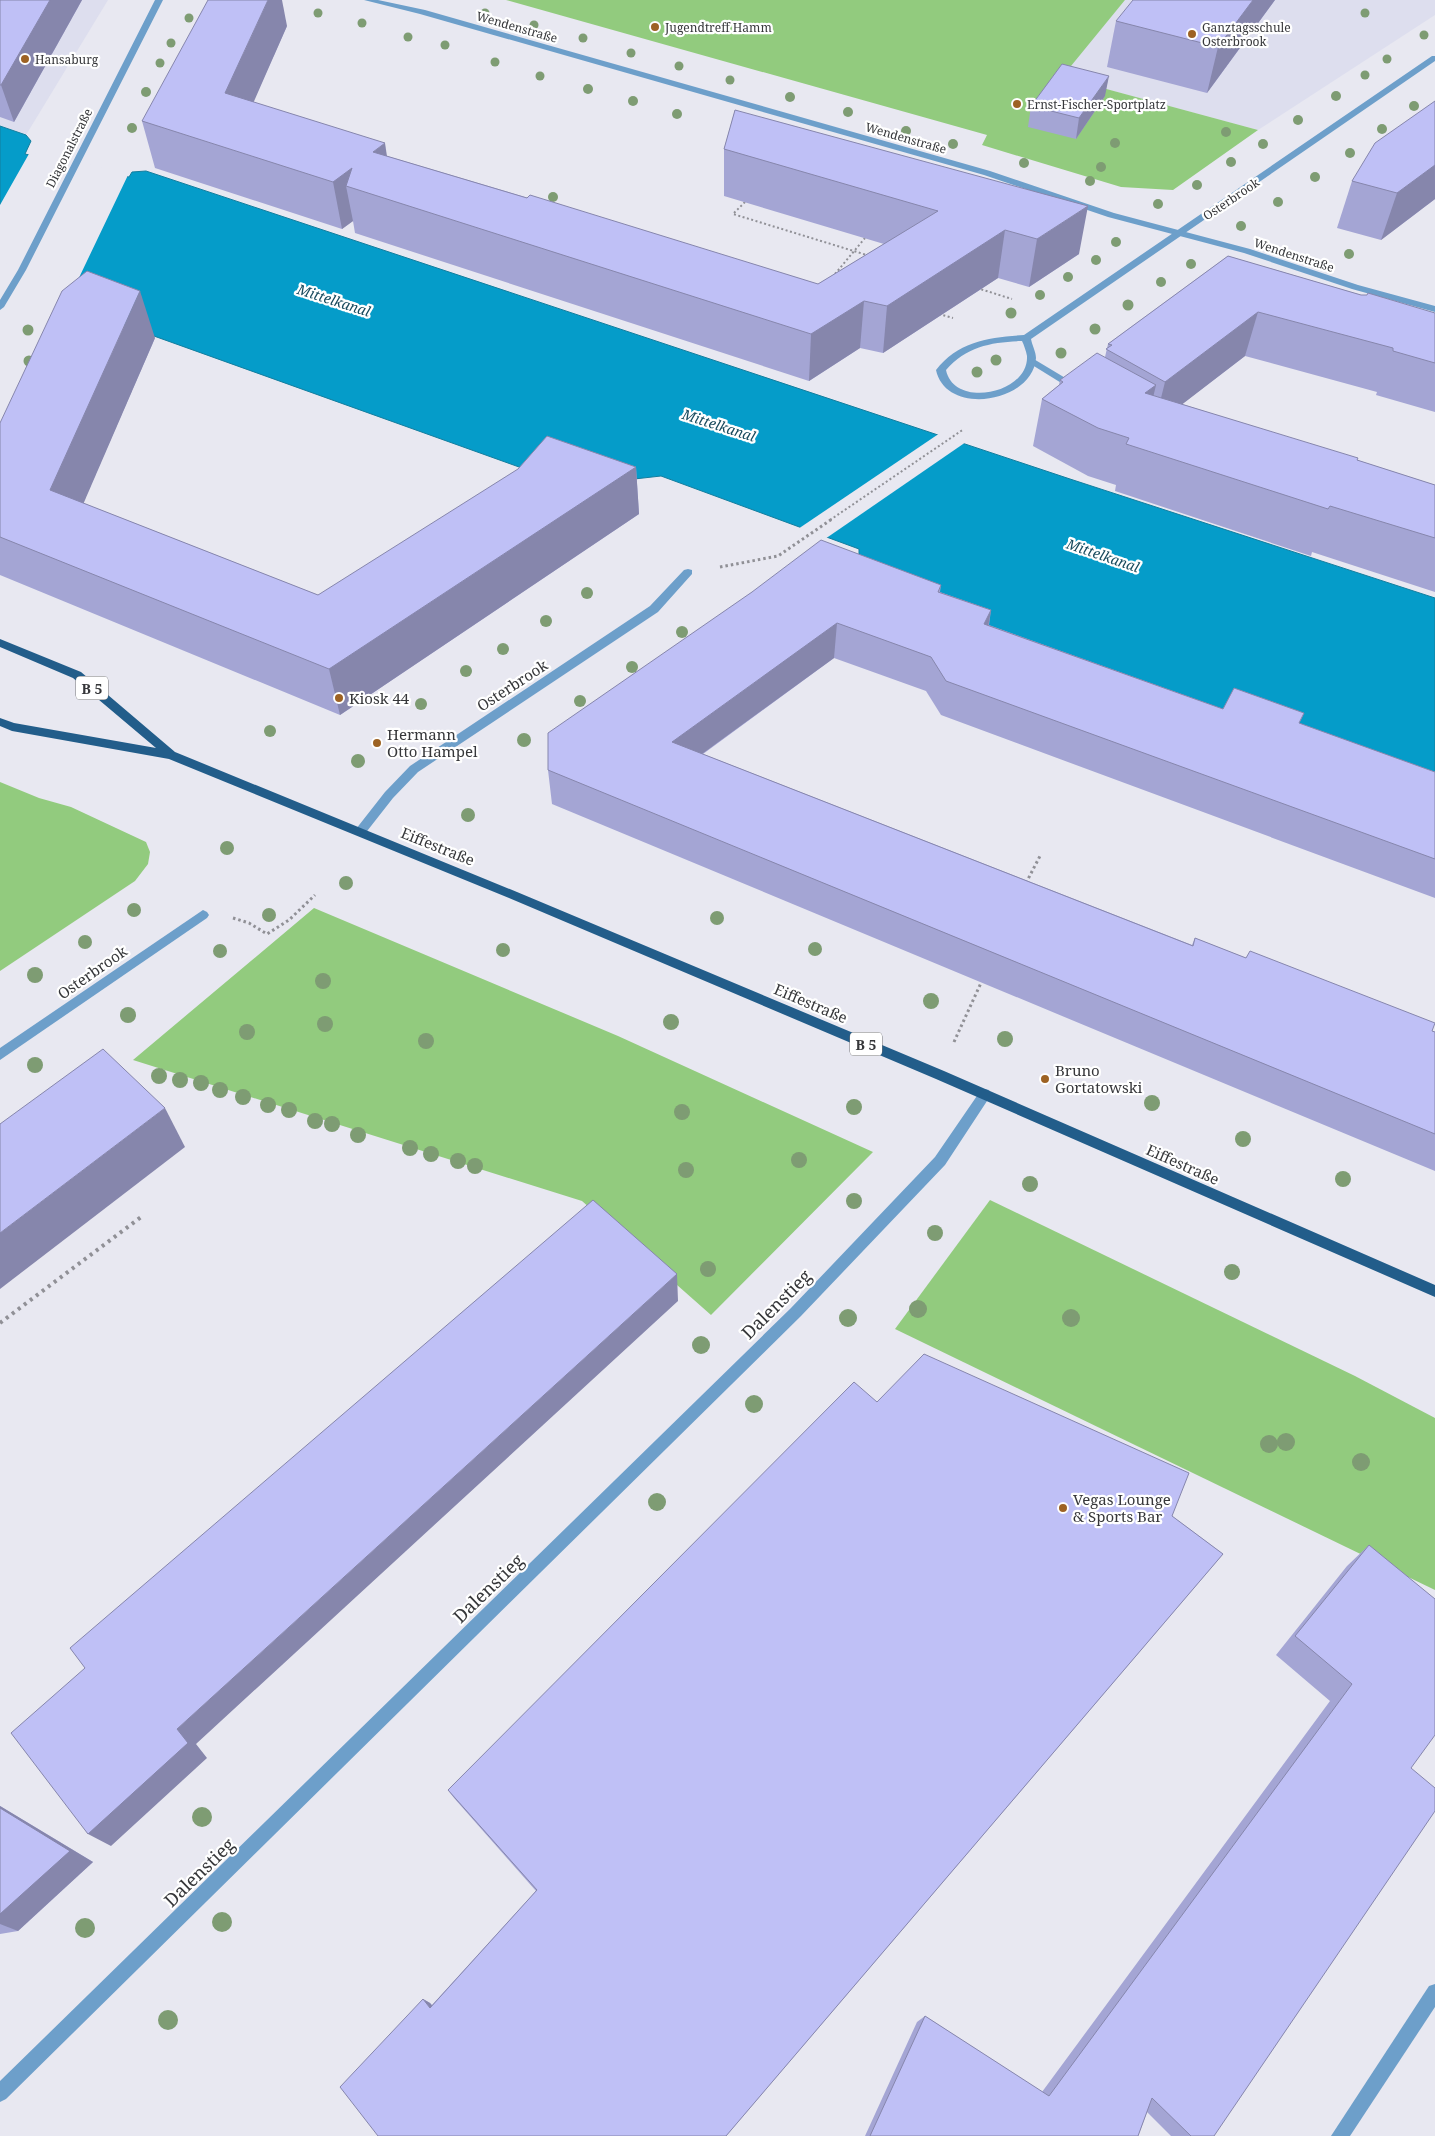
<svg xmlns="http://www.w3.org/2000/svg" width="1435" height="2136" viewBox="0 0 1435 2136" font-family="'Noto Serif',serif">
<rect width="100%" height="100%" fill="#e8e8f1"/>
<g fill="#dddeee">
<path d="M0,0H108L26,135L0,126Z"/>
<path d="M1125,0H1435V15L1258,130L1061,77Z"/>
</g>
<g fill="#92cb7e">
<path d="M506,0H1125L1062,77L1258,130L1173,190L1121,187L982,145L987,135Z"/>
<path d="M0,782L39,798L71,807L146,842L150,852L148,864L135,881L0,971Z"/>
<path d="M314,908L618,1036L873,1152L711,1315L582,1201L133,1060Z"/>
<path d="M990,1200L1355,1376L1435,1418V1590L895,1329Z"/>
</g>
<path fill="#059cc9" stroke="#147e9e" d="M0,126L26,135L31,141L25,154L129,177L132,172L146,171L1070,479L1435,598V793L859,584V549L661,476L572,486L87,312L80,279L0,260Z"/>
<g fill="#e8e8f1">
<path d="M30,152L129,173L76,284V280L0,262V205Z"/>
<path d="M940,433L966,442L825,539L798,529Z"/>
</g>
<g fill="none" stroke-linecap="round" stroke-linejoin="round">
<g stroke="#909096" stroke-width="2" stroke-dasharray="2 2.5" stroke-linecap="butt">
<path d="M745,202L733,214L870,256"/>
<path d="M835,274L865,238"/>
<path d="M977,288L1012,299"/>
<path d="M939,314L953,318"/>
<path d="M830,520L964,429"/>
</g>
<g stroke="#909096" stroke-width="3" stroke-dasharray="2.5 3" stroke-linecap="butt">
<path d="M720,567L778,556L832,519"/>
<path d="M1026,883L1040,856"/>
<path d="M233,918L249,923L267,934L289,920L315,895"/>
<path d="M954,1042L981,983"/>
</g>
<path stroke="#909096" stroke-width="4" stroke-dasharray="3 4.5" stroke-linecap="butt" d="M0,1323L141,1217"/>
<path fill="#6d9fca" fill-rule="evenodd" d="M1032,358L1077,385L1079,387L1074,390L1071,389L1029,363L1027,361Z"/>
<g fill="#6d9fca" fill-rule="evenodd">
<path d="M1432,56H1435V61L1031,339C1032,345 1036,352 1036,358C1033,403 946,417 936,370C958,341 990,337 1024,335ZM1022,341C1024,345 1026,351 1027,356C1029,394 954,409 946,370C967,346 992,342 1022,341Z"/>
<path d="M688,569L692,570V574L658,612L418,772L393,798L364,835H356L354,832L356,829L385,792L410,766L650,606L684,570Z"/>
<path d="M203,910L207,912L209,915L207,918L0,1060V1048Z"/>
<path d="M985,1089L989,1090L991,1094L989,1098L945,1165L801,1316L6,2099L0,2102V2081L791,1308L935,1157L981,1090Z"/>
<path d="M1435,1984V2007L1350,2136H1331L1429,1986Z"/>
</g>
<g fill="#6d9fca" fill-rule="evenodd">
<path d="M155,0H163L26,270L4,307L0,310V300L18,270Z"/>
<path d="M364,0H378L425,10L990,171L1114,213L1250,249L1358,285L1435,306V312L1352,289L1244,253L1108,217L984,175L420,14Z"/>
</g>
<path fill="#225d8a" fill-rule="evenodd" d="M0,639L81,672L175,752L517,892L944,1071L1435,1285V1297L936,1079L509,898L169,759L12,731L0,726V718L14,723L156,748L73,678L0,647Z"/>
</g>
<g fill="#7e9c73">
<circle cx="318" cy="13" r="4.5"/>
<circle cx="485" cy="13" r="4.5"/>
<circle cx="1365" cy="13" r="4.5"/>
<circle cx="189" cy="18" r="4.5"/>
<circle cx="362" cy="23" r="4.5"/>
<circle cx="534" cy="25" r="4.5"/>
<circle cx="1424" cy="35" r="4.5"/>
<circle cx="408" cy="37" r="4.5"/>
<circle cx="583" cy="38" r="4.5"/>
<circle cx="171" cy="43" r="4.5"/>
<circle cx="445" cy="45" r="4.5"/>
<circle cx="631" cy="53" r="4.5"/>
<circle cx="1387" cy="59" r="4.5"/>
<circle cx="495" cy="62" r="4.5"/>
<circle cx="160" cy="63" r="4.5"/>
<circle cx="679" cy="66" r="4.5"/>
<circle cx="1365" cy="75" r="4.5"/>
<circle cx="540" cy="76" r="4.5"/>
<circle cx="730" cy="80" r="4.5"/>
<circle cx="588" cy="89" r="5"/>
<circle cx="146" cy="92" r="5"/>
<circle cx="1336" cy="96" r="5"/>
<circle cx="790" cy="97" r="5"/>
<circle cx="633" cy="101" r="5"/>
<circle cx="1414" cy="106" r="5"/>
<circle cx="848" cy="112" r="5"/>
<circle cx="677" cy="114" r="5"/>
<circle cx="1298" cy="120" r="5"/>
<circle cx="132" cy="128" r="5"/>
<circle cx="1382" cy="129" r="5"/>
<circle cx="906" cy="131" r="5"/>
<circle cx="1226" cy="132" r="5"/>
<circle cx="1115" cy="143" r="5"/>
<circle cx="953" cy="144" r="5"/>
<circle cx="1263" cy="144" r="5"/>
<circle cx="1350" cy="153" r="5"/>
<circle cx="1231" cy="162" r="5"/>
<circle cx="1024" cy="163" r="5"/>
<circle cx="1101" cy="167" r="5"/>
<circle cx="1315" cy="177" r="5"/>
<circle cx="1090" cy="181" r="5"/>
<circle cx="1197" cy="185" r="5"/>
<circle cx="553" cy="197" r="5"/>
<circle cx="1278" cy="202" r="5"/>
<circle cx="1158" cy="204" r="5"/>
<circle cx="1241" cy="226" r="5"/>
<circle cx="1116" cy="242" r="5"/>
<circle cx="1349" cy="254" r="5"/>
<circle cx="1096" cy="260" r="5"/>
<circle cx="1191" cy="264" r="5"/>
<circle cx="1068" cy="277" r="5"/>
<circle cx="1161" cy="282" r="5"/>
<circle cx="1040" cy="295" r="5"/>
<circle cx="1128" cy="305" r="5.5"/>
<circle cx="1011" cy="313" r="5.5"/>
<circle cx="1095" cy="329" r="5.5"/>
<circle cx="28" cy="330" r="5.5"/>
<circle cx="1061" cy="353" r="5.5"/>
<circle cx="996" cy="360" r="5.5"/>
<circle cx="29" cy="361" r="5.5"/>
<circle cx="977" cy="372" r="5.5"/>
<circle cx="587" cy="593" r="6"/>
<circle cx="546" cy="621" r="6"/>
<circle cx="682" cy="632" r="6"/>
<circle cx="503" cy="649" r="6"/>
<circle cx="632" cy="667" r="6"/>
<circle cx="466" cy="671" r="6"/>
<circle cx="580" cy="701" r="6"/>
<circle cx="421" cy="704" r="6"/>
<circle cx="270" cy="731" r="6"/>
<circle cx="524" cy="740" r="7"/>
<circle cx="358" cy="761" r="7"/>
<circle cx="468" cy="815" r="7"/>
<circle cx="227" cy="848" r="7"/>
<circle cx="346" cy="883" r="7"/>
<circle cx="134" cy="910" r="7"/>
<circle cx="269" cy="915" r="7"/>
<circle cx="717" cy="918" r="7"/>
<circle cx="85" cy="942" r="7"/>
<circle cx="815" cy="949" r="7"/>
<circle cx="503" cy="950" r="7"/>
<circle cx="220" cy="951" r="7"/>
<circle cx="35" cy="975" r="8"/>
<circle cx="323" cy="981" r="8"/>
<circle cx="931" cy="1001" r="8"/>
<circle cx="128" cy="1015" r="8"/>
<circle cx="671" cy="1022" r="8"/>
<circle cx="325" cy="1024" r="8"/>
<circle cx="247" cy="1032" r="8"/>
<circle cx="1005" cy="1039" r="8"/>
<circle cx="426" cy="1041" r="8"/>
<circle cx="35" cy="1065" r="8"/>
<circle cx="159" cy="1076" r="8"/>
<circle cx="180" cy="1080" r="8"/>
<circle cx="201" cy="1083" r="8"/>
<circle cx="220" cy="1090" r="8"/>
<circle cx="243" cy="1097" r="8"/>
<circle cx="1152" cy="1103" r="8"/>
<circle cx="268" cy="1105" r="8"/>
<circle cx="854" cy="1107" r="8"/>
<circle cx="289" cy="1110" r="8"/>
<circle cx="682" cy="1112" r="8"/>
<circle cx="315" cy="1121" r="8"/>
<circle cx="332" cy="1124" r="8"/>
<circle cx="358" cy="1135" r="8"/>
<circle cx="1243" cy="1139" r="8"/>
<circle cx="410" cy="1148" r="8"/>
<circle cx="431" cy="1154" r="8"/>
<circle cx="799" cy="1160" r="8"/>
<circle cx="458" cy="1161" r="8"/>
<circle cx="475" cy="1166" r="8"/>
<circle cx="686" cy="1170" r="8"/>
<circle cx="1343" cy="1179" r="8"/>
<circle cx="1030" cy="1184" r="8"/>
<circle cx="854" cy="1201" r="8"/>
<circle cx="935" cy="1233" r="8"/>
<circle cx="708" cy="1269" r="8"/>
<circle cx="1232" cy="1272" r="8"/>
<circle cx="918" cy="1309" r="9"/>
<circle cx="848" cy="1318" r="9"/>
<circle cx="1071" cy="1318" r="9"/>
<circle cx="701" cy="1345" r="9"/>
<circle cx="754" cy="1404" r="9"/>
<circle cx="1286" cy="1442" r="9"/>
<circle cx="1269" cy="1444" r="9"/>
<circle cx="1361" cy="1462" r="9"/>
<circle cx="657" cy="1502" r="9"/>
<circle cx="202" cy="1817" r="10"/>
<circle cx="222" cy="1922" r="10"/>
<circle cx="85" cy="1928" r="10"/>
<circle cx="168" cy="2020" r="10"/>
</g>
<g fill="#a4a5d4">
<path d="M0,0H82L14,122L0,117Z"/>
<path d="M1275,0L1207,93L1107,67L1116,21Z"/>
<path d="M287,26L253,102L387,156L818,284L884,244L724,196V149L735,110L1079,254L1029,287L998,278L883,353L860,348L809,381L355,233L353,221L342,229L155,168L142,121Z"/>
<path d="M1105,96L1076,139L1028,127L1031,106Z"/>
<path d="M1435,101V199L1381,240L1337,228L1352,181Z"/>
<path d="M1228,256L1361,295L1435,313V412L1376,395L1377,392L1245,356L1182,404L1435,485V592L1312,552L1311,556L1115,491L1116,485L1088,476L1033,446L1042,399L1059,385L1060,380L1105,357L1108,344Z"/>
<path d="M155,338L83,503L318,595L636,467L639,514L340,715L0,575V423Z"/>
<path d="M941,585L940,592L991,610L989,625L1223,709L1304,713L1299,724L1435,772V898L941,715L926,691L834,658L703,754L1192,945L1195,938L1435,1032V1171L552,804L548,770L752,592Z"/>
<path d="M877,1402L1172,1516L1223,1554L726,2136H378L423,1999L430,2003L432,2005L536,1891L454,1798L448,1790Z"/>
<path d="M1369,1545L1411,1768L1214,2136H1171L1147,2112L1138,2136H865L917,2022L925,2016L1042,2092L1330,1701L1276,1655L1347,1566Z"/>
<path d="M0,1806L93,1862L18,1931L0,1934Z"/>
</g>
<g fill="#8686ac">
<path d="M50,0H82L14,122L1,85Z"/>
<path d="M268,0H282L287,26L237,140L225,93Z"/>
<path d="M1253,0H1275L1207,93L1218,47Z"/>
<path d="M1109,76L1105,96L1076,139L1079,118Z"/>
<path d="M385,143L392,190L373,152Z"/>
<path d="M1435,165V199L1381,240L1397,193Z"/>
<path d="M352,168L346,186L353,221L342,229L333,182Z"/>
<path d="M1088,206L1079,254L1029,287L1037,239Z"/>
<path d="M1005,230L998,278L883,353L887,306Z"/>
<path d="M140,291L155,338L69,537L50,490Z"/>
<path d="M864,301L860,348L809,381L811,334Z"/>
<path d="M1258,312L1245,356L1154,426L1165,382Z"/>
<path d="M1156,385L1145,432V393Z"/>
<path d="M636,467L639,514L340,715L329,669Z"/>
<path d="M991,610L985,645L984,624Z"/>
<path d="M837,623L834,658L673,775L672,742Z"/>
<path d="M165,1108L185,1147L0,1289V1233Z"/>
<path d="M677,1274L678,1301L196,1744L207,1758L111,1846L88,1834L177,1729Z"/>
<path d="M0,1806L93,1862L18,1931L0,1924Z"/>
<path d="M423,1999L430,2003L436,2011L430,2008Z"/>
</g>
<g fill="#bfc0f6" stroke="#8686ac">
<path d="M0,0H50L1,85H0Z"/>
<path d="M208,0H268L225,93L385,143L373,152L527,198L530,195L818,284L938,211L724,149L735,110L1088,206L1037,239L1005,230L887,306L864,301L811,334L346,186L352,168L333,182L142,121Z"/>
<path d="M1133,0H1253L1218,47L1116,21Z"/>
<path d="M1062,64L1109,76L1079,118L1031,106Z"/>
<path d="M1435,101V165L1397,193L1352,181L1375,143Z"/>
<path d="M1228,256L1361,295H1367L1368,293L1435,313V363L1393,351V348L1258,312L1165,382L1106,349L1112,345L1108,344Z"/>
<path d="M87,271L140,291L50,490L318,595L518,469L547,436L636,467L329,669L0,537V423L62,291Z"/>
<path d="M1097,353L1156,385L1145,393L1358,458L1357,460L1435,485V538L1330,506L1328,509L1126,444L1129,438L1098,428L1042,399L1063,382L1060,380Z"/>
<path d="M821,540L941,585L938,592L991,610L984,624L1223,709L1234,688L1304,713L1299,723L1435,772V859L946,681L931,657L837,623L672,742L1193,946L1195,938L1246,958L1250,951L1435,1023L1432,1031L1435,1032V1134L548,770V733L752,592Z"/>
<path d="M103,1049L165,1108L0,1233V1124Z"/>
<path d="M593,1200L677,1274L177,1729L188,1743L88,1834L11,1733L85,1668L70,1648Z"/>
<path d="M924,1354L1189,1473L1172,1516L1223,1554L726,2136H378L340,2087L423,1999L430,2008L537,1890L448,1790L854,1382L877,1402Z"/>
<path d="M1369,1545L1435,1599V1735L1411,1768L1435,1788V1811L1214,2136H1191L1152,2098L1138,2136H870L925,2016L1049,2096L1352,1684L1295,1636Z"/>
<path d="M0,1808L70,1851L0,1914Z"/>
</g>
<g fill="#9d6223" stroke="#fff" stroke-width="2">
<circle cx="655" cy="27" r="5"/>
<circle cx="1192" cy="34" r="5"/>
<circle cx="25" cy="59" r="5"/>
<circle cx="1017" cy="104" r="5"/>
<circle cx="339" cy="698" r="5"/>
<circle cx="377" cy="743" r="5"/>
<circle cx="1045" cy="1079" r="5"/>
<circle cx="1063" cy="1508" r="5"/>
</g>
<g text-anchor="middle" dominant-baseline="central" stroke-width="4.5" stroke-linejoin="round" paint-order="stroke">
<g font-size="12" fill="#36373a" stroke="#fff">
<text transform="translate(517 27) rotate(16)">Wendenstraße</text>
<text transform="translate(906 138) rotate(16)">Wendenstraße</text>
<text transform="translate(69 148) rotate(-63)">Diagonalstraße</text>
<text transform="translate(1231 199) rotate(-34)">Osterbrook</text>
<text transform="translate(1294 255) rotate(18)">Wendenstraße</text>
</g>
<g font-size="12" fill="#36373a" stroke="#fff" text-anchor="start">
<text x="665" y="27">Jugendtreff Hamm</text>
<text x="1202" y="27">Ganztagsschule<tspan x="1202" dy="14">Osterbrook</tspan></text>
<text x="35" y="59">Hansaburg</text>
<text x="1027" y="104">Ernst-Fischer-Sportplatz</text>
</g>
<g font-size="14" font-style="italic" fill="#194b5e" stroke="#fff">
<text transform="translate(334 300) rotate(18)">Mittelkanal</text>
<text transform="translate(719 425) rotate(18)">Mittelkanal</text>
<text transform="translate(1103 555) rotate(19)">Mittelkanal</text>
</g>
<g fill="#fff" stroke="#727375" stroke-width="1">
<rect x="76" y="676.5" width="32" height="23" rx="4"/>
<rect x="850" y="1032.5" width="32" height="23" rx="4"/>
</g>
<g font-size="14" font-weight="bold" fill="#36373a">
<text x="92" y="688">B 5</text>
<text x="866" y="1044">B 5</text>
</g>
<g font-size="15" fill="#36373a" stroke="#fff">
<text transform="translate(512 685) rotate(-33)">Osterbrook</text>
<text transform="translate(438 846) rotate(22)">Eiffestraße</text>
<text transform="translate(92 972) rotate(-35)">Osterbrook</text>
<text transform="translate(811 1003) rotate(23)">Eiffestraße</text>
<text transform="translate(1183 1164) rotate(24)">Eiffestraße</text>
</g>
<g font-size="15" fill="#36373a" stroke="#fff" text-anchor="start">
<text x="349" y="698">Kiosk 44</text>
<text x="387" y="734">Hermann<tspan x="387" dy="17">Otto Hampel</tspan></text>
<text x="1055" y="1070">Bruno<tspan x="1055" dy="17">Gortatowski</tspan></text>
<text x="1073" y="1499">Vegas Lounge<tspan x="1073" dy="17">&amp; Sports Bar</tspan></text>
</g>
<g font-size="18" fill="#36373a" stroke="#fff">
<text transform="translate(776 1304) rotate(-45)">Dalenstieg</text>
<text transform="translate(488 1588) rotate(-44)">Dalenstieg</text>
<text transform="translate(199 1872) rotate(-44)">Dalenstieg</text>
</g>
</g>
</svg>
